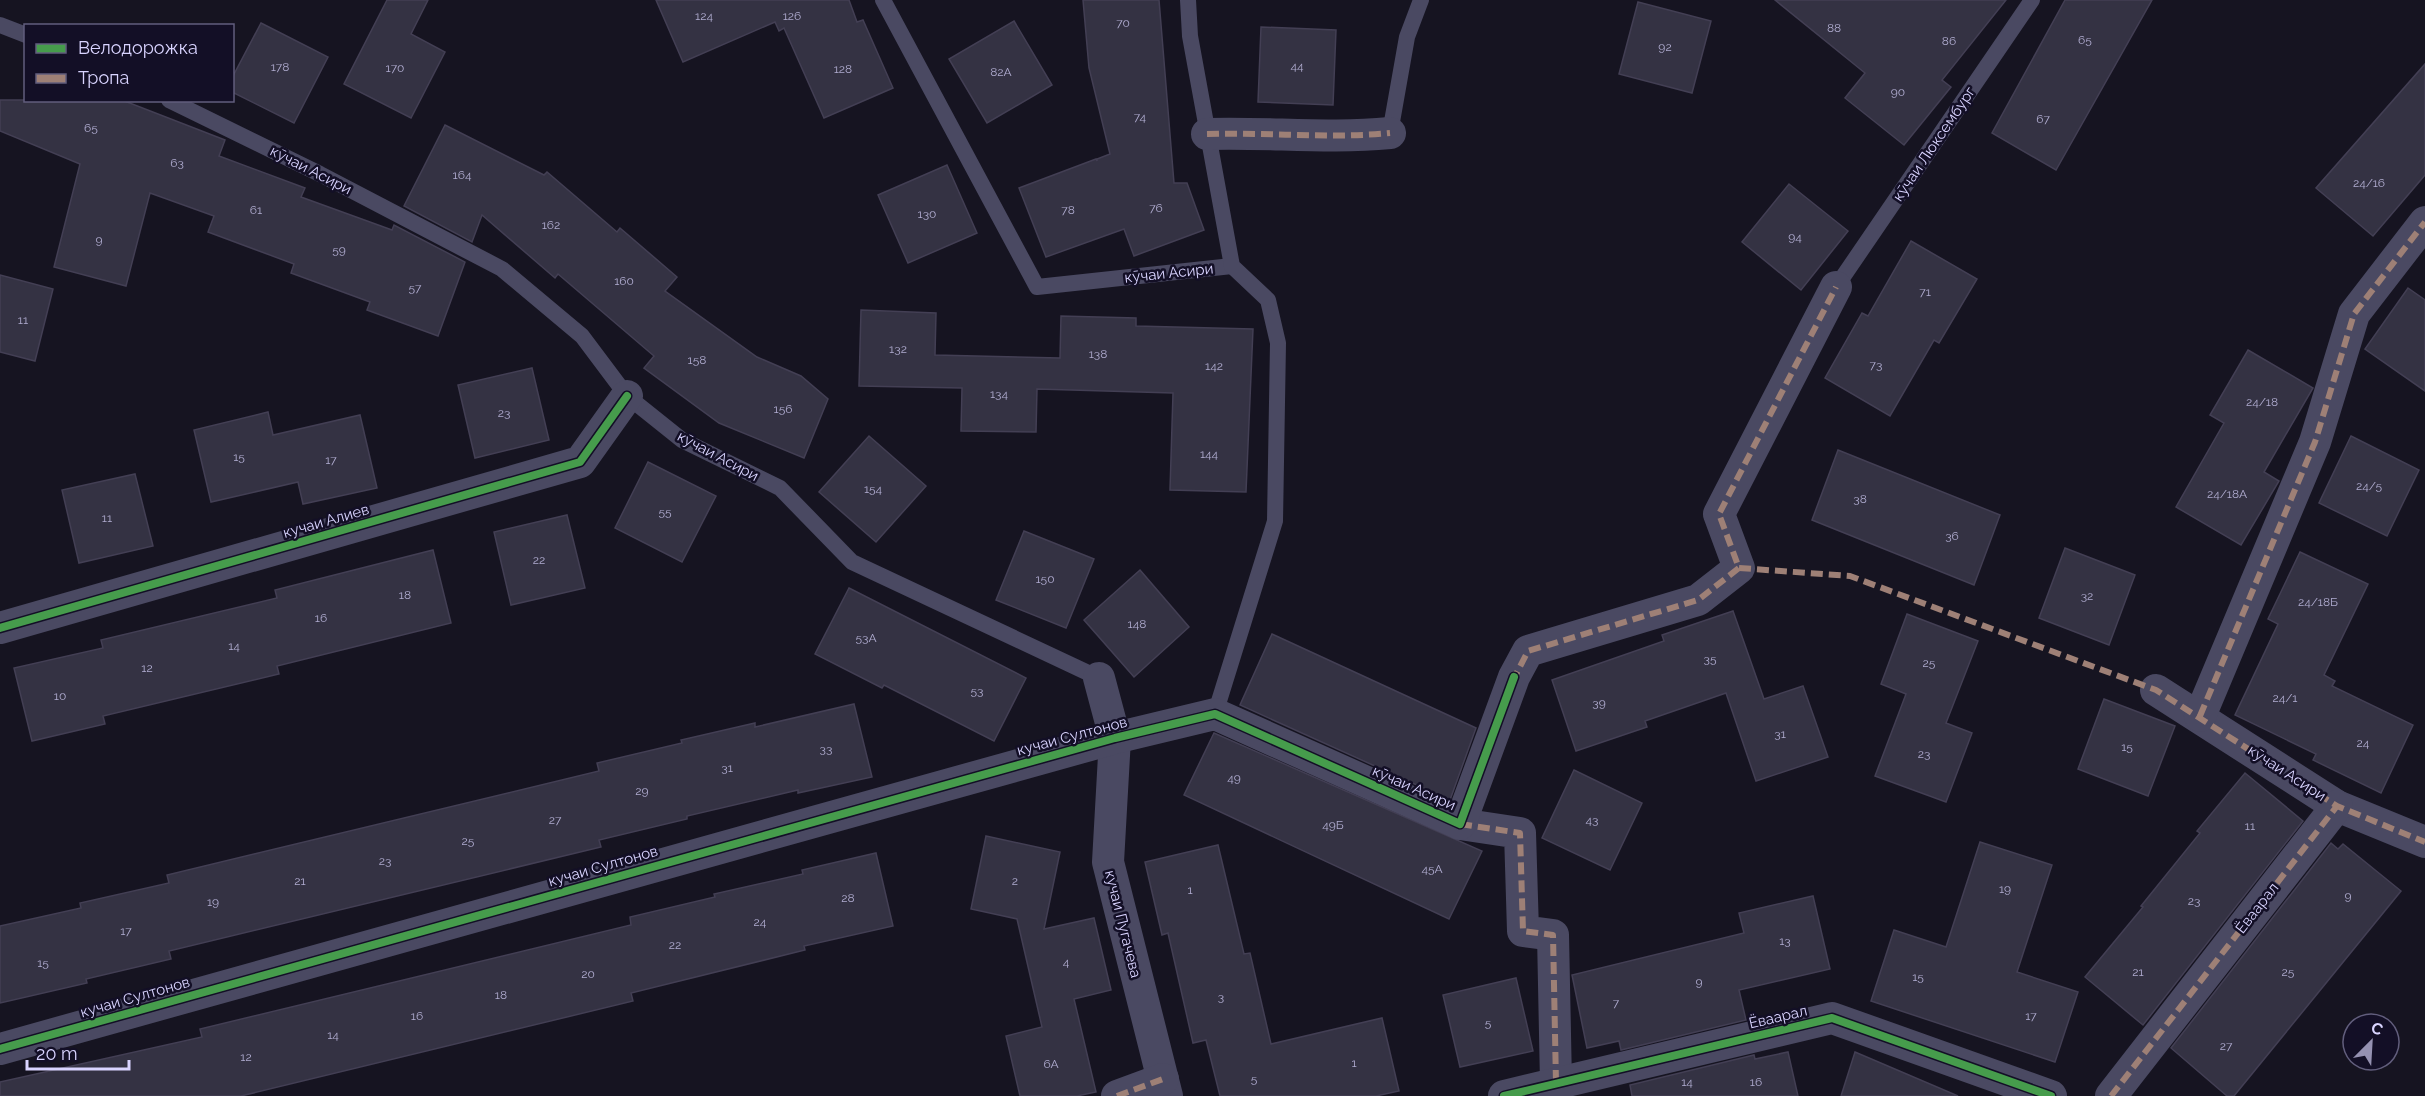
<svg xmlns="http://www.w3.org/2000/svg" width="2425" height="1096" viewBox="0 0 2425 1096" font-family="Raleway,sans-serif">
<rect width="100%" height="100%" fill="#161421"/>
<g fill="#343243" stroke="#433f54" stroke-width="1.5">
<path d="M387,0H428L411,34L445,52L411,118L344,84Z"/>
<path d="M656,0H849L857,22L863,20L893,88L824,118L784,28L779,31L775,22L683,62Z"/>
<path d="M1083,0H1159L1174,183H1187L1204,230L1134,256L1124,229L1046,257L1019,188L1096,159L1097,161V159L1110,154L1089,68Z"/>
<path d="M1775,0H2006L1942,80L1951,87L1904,145L1845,98L1865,73Z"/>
<path d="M2065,0H2152L2056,170L1992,133Z"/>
<path d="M1638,2L1711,21L1692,93L1619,74Z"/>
<path d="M1014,21L1052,85L987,123L949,59Z"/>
<path d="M261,23L328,57L294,123L232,92V78Z"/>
<path d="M1261,27L1336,30L1333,105L1258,102Z"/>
<path d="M2425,64V175L2373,236L2316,188Z"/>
<path d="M0,100H122L225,140L219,156L305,188L301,197L392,230L394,225L465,262L438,336L367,310L370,302L291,273L294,264L208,232L214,216L150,193L126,286L54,267L80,164L0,131Z"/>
<path d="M445,125L544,175L547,172L617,232L620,228L677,277L665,291L757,357L801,376L828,399L804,458L719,423L644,368L654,356L558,274L555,278L482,215L472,242L404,206Z"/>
<path d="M947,165L977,233L908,263L878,195Z"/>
<path d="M1789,184L1848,231L1801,290L1742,242Z"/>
<path d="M1911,241L1977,279L1939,343L1934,340L1890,416L1825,378L1862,313L1868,316Z"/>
<path d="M0,275L53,289L35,361L0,352Z"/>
<path d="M2408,288L2425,300V391L2365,349Z"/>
<path d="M861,310L936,313L935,355L1060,358L1061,316L1136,318V326L1253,329L1246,492L1170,490L1173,393L1037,389L1036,432L961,431L962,388L859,386Z"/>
<path d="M2248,350L2313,388L2264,472L2279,481L2241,545L2176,507L2224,423L2210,415Z"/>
<path d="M532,368L549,440L475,458L458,385Z"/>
<path d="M268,412L273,435L360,415L377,488L303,504L298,482L211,502L194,430Z"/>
<path d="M869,436L926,486L876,542L819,492Z"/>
<path d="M2351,436L2419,470L2387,536L2319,503Z"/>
<path d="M1838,450L2000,515L1974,585L1812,520Z"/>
<path d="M648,462L716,496L682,562L615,528Z"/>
<path d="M135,474L153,546L79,563L62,490Z"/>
<path d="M567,515L585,588L511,605L494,532Z"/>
<path d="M1024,531L1094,559L1066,628L996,600Z"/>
<path d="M2065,548L2135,575L2109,645L2039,618Z"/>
<path d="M433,550L451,623L277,666L279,674L103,716L105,724L32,741L14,668L103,648L101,640L277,598L275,590Z"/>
<path d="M2300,552L2368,584L2324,675L2335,681L2332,686L2413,725L2381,793L2313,760L2316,754L2235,715L2278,624L2268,619Z"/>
<path d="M1140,570L1189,627L1134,677L1084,620Z"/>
<path d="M849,588L1026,678L994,741L884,685L882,688L815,654Z"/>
<path d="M1733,611L1764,699L1803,686L1828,757L1756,781L1726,693L1645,721L1647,727L1576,751L1552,680L1664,641L1662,635Z"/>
<path d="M1907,614L1978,641L1946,723L1972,733L1946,802L1875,776L1906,694L1881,684Z"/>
<path d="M1272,634L1476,728L1450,800L1240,705Z"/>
<path d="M2104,699L2175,726L2148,796L2078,769Z"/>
<path d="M854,704L872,777L798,793V790L687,816V819L599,840L601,847L169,951L171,959L86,979L87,983L0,1003V926L81,908L80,903L169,883L167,875L599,771L597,763L682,743L681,740L755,723V727Z"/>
<path d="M1214,733L1482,851L1449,919L1184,795Z"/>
<path d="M1574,770L1642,803L1610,870L1542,838Z"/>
<path d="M2245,773L2303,821L2143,1025L2085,977L2143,907L2141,906L2200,833L2197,831Z"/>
<path d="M986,836L1060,852L1044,929L1094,918L1111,990L1074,999L1096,1092L1077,1096H1020L1006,1036L1042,1027L1017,919L971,909Z"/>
<path d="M1980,842L2052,865L2017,972L2078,992L2055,1062L1871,1001L1894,930L1946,947Z"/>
<path d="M2331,843L2338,849L2343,844L2401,891L2234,1096H2227L2171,1048Z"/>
<path d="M1218,845L1244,954L1250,953L1271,1044L1382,1018L1399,1091L1376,1096H1220L1206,1040L1193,1043L1168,933L1162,935L1145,862Z"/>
<path d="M876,853L893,926L804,946L805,950L631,993L633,1001L241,1096H0V1082L202,1037L200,1029L631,925L630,917L715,897L714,894L803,874L802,870Z"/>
<path d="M1813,896L1830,969L1739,990L1746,1020L1621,1050L1619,1041L1587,1048L1572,975L1744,933L1739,913Z"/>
<path d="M1516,978L1533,1051L1460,1067L1443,995Z"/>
<path d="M1788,1052L1798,1096H1632L1630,1085L1754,1055L1755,1059Z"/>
<path d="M1855,1052L1958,1096H1841Z"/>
</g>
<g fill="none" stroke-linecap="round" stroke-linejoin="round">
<g stroke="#4a4962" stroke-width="16">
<path d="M883,0L1037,287L1232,266"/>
<path d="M1188,0L1190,36L1232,266L1268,300L1278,343L1275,521L1215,714"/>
<path d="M0,25L26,35"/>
<path d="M169,100L320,174L502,269L582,336L627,396L682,440L780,488L852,562L1099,678"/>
<path d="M1390,133L1407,37L1421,0"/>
<path d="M1836,287L2032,0"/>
</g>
<g stroke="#4a4962" stroke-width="32">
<path d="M1207,134C1268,132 1329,139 1390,133"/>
<path d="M0,628L580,462L627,396"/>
<path d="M1099,678L1115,738L1108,862L1167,1096"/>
<path d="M2156,690L2337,806L2425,842"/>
<path d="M2200,716L2315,442L2354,314L2425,222"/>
<path d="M1460,824L1520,833L1523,931L1553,935L1556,1083"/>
<path d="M0,1049L1115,738L1215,714L1460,824L1514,677L1528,651L1698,600L1739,568L1719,514L1836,287"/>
<path d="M1117,1096L1163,1079"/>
<path d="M1504,1096L1832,1018L2051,1096"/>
<path d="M2111,1096L2337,806"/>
</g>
<g stroke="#9e8076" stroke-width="6" stroke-dasharray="12 6" stroke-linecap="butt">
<path d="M1207,134C1268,132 1329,139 1390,133"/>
<path d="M1739,568L1850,576L2156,690L2337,806L2425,842"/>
<path d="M1512,682L1528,651L1698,600L1739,568L1719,514L1836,287"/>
<path d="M2200,716L2315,442L2354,314L2425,222"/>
<path d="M1460,824L1520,833L1523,931L1553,935L1556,1083"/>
<path d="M1117,1096L1163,1079"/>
<path d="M2111,1096L2337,806"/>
</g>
<defs>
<g id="cycleway">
<path d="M0,628L580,462L627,396"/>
<path d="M0,1049L1115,738L1215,714L1460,824L1514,677"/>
<path d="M1504,1096L1832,1018L2051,1096"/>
</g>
</defs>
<use href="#cycleway" stroke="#130f26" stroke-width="11"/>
<use href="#cycleway" stroke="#469c4c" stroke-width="8"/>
</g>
<g text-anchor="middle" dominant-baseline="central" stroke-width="5" stroke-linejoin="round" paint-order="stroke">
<g font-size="12" fill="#b0acd0">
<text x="704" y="16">124</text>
<text x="792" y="16">126</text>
<text x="1123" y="23">70</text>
<text x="1834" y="28">88</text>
<text x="2085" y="40">65</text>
<text x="1949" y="41">86</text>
<text x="1665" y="47">92</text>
<text x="1297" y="66">44</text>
<text x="280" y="67">178</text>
<text x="395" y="68">170</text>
<text x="843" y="69">128</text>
<text x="1001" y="72">82А</text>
<text x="1898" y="92">90</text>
<text x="1140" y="117">74</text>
<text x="2043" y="119">67</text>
<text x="91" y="128">65</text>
<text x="177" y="163">63</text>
<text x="462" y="175">164</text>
<text x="2369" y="183">24/16</text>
<text x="1156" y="208">76</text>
<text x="256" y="210">61</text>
<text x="1068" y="210">78</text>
<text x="927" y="214">130</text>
<text x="551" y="225">162</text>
<text x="1795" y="237">94</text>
<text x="99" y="240">9</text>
<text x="339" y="250">59</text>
<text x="624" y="281">160</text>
<text x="415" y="288">57</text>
<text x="1925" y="292">71</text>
<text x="23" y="320">11</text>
<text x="898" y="349">132</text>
<text x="1098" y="354">138</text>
<text x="697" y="360">158</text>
<text x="1876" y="365">73</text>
<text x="1214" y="366">142</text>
<text x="999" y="394">134</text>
<text x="2262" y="402">24/18</text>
<text x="783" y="409">156</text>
<text x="504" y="413">23</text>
<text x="1209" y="454">144</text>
<text x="239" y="457">15</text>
<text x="331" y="460">17</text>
<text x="2369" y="486">24/5</text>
<text x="873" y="489">154</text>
<text x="2227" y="494">24/18А</text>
<text x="1860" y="499">38</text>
<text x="665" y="512">55</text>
<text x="107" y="518">11</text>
<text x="1952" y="536">36</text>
<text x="539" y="560">22</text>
<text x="1045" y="579">150</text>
<text x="405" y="595">18</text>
<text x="2087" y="596">32</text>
<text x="2318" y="602">24/18Б</text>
<text x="321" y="618">16</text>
<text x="1137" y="624">148</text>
<text x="866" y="638">53А</text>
<text x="234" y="646">14</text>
<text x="1710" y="659">35</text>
<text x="1929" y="663">25</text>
<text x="147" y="668">12</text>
<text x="977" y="691">53</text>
<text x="60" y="696">10</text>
<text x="2285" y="698">24/1</text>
<text x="1599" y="703">39</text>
<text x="1780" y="734">31</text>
<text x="2363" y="743">24</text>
<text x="2127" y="747">15</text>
<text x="826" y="749">33</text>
<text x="1924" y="754">23</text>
<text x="727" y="768">31</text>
<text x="1234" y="778">49</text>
<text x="642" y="791">29</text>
<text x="555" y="820">27</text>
<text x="1592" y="820">43</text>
<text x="1333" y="825">49Б</text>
<text x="2250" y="826">11</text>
<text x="468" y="841">25</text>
<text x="385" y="861">23</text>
<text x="1432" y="869">45А</text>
<text x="300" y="881">21</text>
<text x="1015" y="881">2</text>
<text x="2005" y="889">19</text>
<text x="1190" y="890">1</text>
<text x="2348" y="896">9</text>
<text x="848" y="898">28</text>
<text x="2194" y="901">23</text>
<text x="213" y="902">19</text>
<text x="760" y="922">24</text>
<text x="126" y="931">17</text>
<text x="1785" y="941">13</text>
<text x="675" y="945">22</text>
<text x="1066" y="962">4</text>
<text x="43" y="963">15</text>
<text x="2138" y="972">21</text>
<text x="2288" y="972">25</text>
<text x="588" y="974">20</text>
<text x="1918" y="977">15</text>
<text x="1699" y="982">9</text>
<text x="501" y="995">18</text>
<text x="1221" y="997">3</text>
<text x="1616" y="1003">7</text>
<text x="417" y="1016">16</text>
<text x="2031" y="1016">17</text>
<text x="1488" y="1023">5</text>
<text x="333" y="1035">14</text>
<text x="2226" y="1046">27</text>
<text x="246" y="1057">12</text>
<text x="1354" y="1063">1</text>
<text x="1051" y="1064">6А</text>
<text x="1254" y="1079">5</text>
<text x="1687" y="1082">14</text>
<text x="1756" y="1082">16</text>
</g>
<g font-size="15" fill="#d9d4ff" stroke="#130f26">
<text transform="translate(1934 144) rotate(-56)">кӯчаи Люксембург</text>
<text transform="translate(311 170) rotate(27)">кӯчаи Асири</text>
<text transform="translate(1169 273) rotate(-6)">кӯчаи Асири</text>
<text transform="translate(718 456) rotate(28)">кӯчаи Асири</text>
<text transform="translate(326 521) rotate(-16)">кучаи Алиев</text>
<text transform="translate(1072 736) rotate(-15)">кучаи Султонов</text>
<text transform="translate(2287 773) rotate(33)">кӯчаи Асири</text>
<text transform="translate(1414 788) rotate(24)">кӯчаи Асири</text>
<text transform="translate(603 866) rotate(-16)">кучаи Султонов</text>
<text transform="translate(2257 908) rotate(-52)">Ёваарал</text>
<text transform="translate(1123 924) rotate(76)">кучаи Пугачева</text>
<text transform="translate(135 997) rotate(-16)">кучаи Султонов</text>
<text transform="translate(1778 1017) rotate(-13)">Ёваарал</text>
</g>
</g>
<rect x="24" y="24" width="210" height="78" fill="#130f26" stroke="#625e7d" stroke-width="1.5"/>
<rect x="36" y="44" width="30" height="9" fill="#469c4c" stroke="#625e7d" stroke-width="1.5"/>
<text x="78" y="54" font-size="18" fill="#d9d4ff">Велодорожка</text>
<rect x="36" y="74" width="30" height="9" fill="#9e8076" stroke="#625e7d" stroke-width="1.5"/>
<text x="78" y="84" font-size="18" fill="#d9d4ff">Тропа</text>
<g transform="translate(2371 1042) rotate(24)"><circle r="28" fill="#130f26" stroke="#625e7d" stroke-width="1.5"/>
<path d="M0-4.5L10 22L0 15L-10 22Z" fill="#9591b1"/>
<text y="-9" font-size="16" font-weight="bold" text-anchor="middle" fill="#d9d4ff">С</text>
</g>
<path d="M27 1060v9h102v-9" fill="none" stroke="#d9d4ff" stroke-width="3"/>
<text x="36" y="1060" font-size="18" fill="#d9d4ff" stroke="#130f26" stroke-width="4.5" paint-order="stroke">20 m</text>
</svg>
